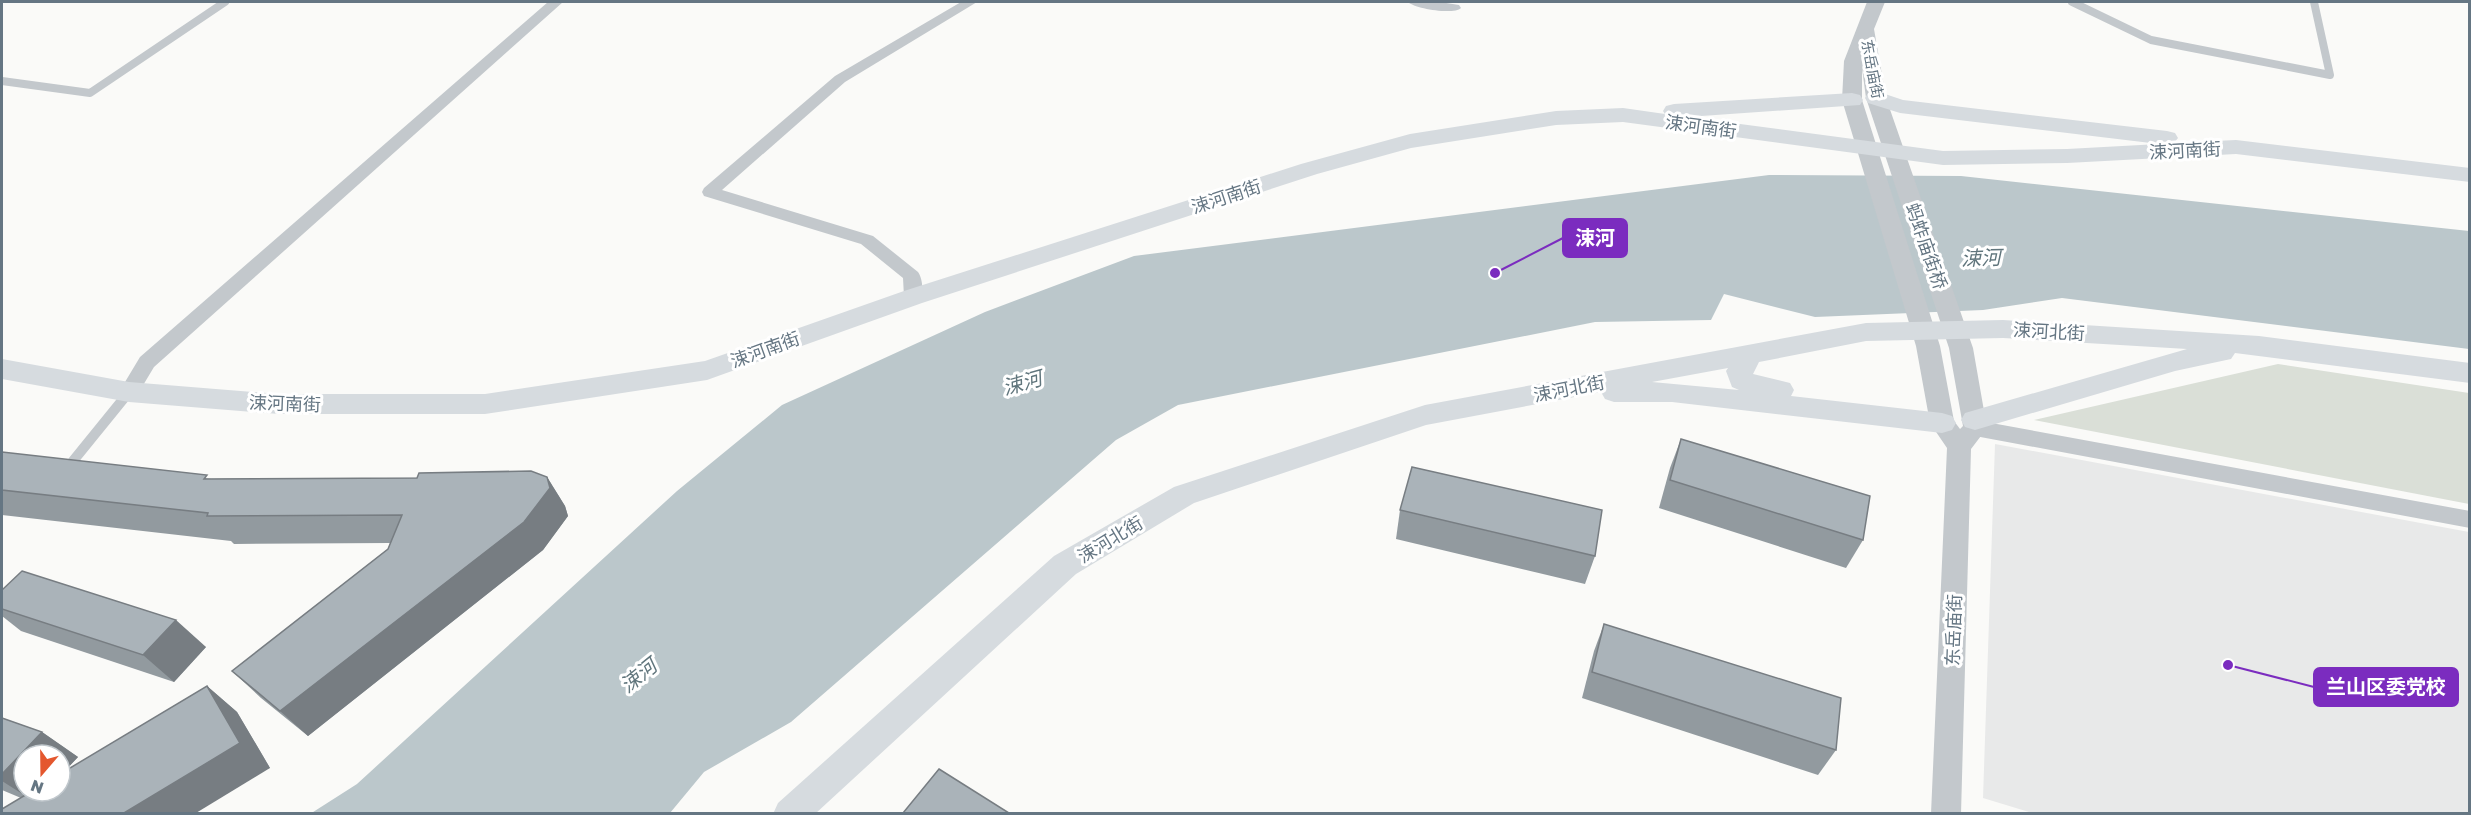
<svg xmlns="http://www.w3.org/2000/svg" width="2471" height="815" viewBox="0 0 2471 815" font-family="'Golos Text','Noto Sans SC',sans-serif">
<rect width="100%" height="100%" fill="#fafaf8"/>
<path fill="#e8e9e9" d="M1995,444L2469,532V813L2036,814L1983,798Z"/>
<path fill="#dadfd7" d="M2278,364L2469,393V504L2034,420Z"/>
<path fill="#bbc7cb" d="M1769,175L1961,176L2469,231V349L2062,298L1983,310L1815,317L1724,294L1711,320L1595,322L1178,405L1116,440L791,722L704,772L670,813L310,814L357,784L677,491L782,405L985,312L1134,256Z"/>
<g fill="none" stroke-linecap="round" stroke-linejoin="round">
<g stroke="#c3c8cc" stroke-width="8">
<path d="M2072,2L2151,40L2330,75L2314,2"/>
<path d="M2,81L90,93L225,2"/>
</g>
<path stroke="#c3c8cc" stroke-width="10" d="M73,461L129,392"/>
<g fill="#c3c8cc" fill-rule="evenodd">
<path d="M548,2H563L154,367L136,397L129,399L122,397L119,392L140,357Z"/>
<path d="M961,2H977L845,82L722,190L873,236L918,272C923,279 924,294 919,301L913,303L907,301L904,297L903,278L861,244L704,196L702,192L704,188L835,76Z"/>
<path d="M1408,2H1440L1459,5L1461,8C1454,15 1415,9 1408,2Z"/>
<path d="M1975,420L2470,511V528L1975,436L1968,433L1965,428L1968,423Z"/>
</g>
<path fill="#c3c8cc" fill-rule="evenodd" d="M1867,2H1885L1874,29L1886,98L1973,348L1987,428L1971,449L1961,814H1931L1947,448L1930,423L1916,346L1842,100L1844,61ZM1862,68L1866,98L1949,348L1963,426L1960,429L1954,421L1940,346L1862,100Z"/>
<g fill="#d6dbdf" fill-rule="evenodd">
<path d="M1876,91L1903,100L2167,131L2175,133L2178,138L2174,143L2236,140L2470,168V182L2236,154L2067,163L1943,165L1623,122L1556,125L1411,148L1317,174L922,303L707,380L485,414H279L129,402L2,379V359L129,382L279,394H485L705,361L904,291L1301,164L1410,134L1556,111L1623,108L1665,114L1663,111L1666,106L1674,104L1852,93L1860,95L1863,100L1860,105L1687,117L1943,151L2067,149L2159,144L1900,113L1868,103L1865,98L1868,93Z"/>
<path d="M2003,320L2259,336L2470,363V383L2235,353L2231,359L2175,371L1975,430L1965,427L1961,420L1965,413L2187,349L2003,338L1866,341L1759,362L1753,374L1790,383L1794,390L1791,396L1942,413L1952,416L1956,423L1952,430L1942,433L1672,402H1614L1605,399L1601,392L1426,425L1194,503L1076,574L815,814H773L778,803L1054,556L1174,487L1425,405L1866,323ZM1728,368L1726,371L1732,387L1739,390L1652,382Z"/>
</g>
</g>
<g fill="#929a9f">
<path d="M1681,439L1863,540L1846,568L1659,508L1670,468Z"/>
<path d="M2,452L211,479L547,477L565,506L568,516L543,550L308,736L261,698L232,671L388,549L390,543L234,544L231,541L2,515Z"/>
<path d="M1400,510L1595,556L1585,584L1396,539Z"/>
<path d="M2,590L206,647L174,682L21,631L2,616Z"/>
<path d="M1604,624L1836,750L1818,775L1582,698L1594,651Z"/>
<path d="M207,686L237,712L270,768L21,798L2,790V718L42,732L78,757L64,772Z"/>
</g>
<g fill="#777d82">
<path d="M547,477L565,506L568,516L543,550L308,736L280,711Z"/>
<path d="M176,620L206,647L174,682L143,655Z"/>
<path d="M207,686L237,712L270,768L196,813H124Z"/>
<path d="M42,732L78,757L60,776V755H24V791H46L35,802L2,781V774Z"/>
</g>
<g fill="#aab3b9" stroke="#777d82" stroke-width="1.5">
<path d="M1681,439L1870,496L1863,540L1670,480Z"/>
<path d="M2,452L207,475L204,479L417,478L419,473L531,471L547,477L550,488L524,522L280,711L232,671L388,549L402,515L207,516L208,513L2,490Z"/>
<path d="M1412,467L1602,510L1595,556L1400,510Z"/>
<path d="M22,571L176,620L143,655L2,609V590Z"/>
<path d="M1604,624L1841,698L1836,750L1592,672Z"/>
<path d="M207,686L240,743L124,813H2V809L32,791H60V774Z"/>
<path d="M2,718L42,732L2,774Z"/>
<path d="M939,769L1009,813H903Z"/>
</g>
<g text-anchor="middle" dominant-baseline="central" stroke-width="6" stroke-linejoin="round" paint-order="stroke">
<g font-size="15" fill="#657683" stroke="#fff">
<text transform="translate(1873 69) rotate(79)">东岳庙街</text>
</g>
<g font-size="18" fill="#657683" stroke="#fff">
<text transform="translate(1701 126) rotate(8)">涑河南街</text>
<text transform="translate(2185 150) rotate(-3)">涑河南街</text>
<text transform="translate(1226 196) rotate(-18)">涑河南街</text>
<text transform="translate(1927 246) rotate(71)">蚂蚱庙街桥</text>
<text transform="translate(2049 331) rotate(3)">涑河北街</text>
<text transform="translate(765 349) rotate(-20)">涑河南街</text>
<text transform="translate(1569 388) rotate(-11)">涑河北街</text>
<text transform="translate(285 403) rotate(2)">涑河南街</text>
<text transform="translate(1110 539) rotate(-31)">涑河北街</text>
<text transform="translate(1953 630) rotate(-88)">东岳庙街</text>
</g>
<g font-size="20" font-style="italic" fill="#60757c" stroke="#fff">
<text transform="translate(1981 257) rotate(-2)">涑河</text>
<text transform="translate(1022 382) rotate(-16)">涑河</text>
<text transform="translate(638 675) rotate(-39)">涑河</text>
</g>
</g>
<path fill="none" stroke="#7b2cbf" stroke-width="2" d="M1495 273L1563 238M2228 665L2314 687"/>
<g fill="#7b2cbf" stroke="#fff" stroke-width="2">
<circle cx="1495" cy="273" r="6"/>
<circle cx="2228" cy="665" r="6"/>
</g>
<g fill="#7b2cbf" stroke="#7b2cbf" stroke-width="2">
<rect x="1563" y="219" width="64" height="38" rx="6"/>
<rect x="2314" y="668" width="144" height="38" rx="6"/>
</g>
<g font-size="20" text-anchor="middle" font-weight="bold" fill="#fff">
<text x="1595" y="245">涑河</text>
<text x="2386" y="694">兰山区委党校</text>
</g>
<rect width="2471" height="815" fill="none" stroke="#657683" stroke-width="6"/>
<g transform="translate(42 773) rotate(200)"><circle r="28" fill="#ffffff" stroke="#c1c8cd" stroke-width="1.5"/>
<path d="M0-4.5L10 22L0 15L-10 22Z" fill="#e4572e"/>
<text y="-9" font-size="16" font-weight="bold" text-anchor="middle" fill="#657683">N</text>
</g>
</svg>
